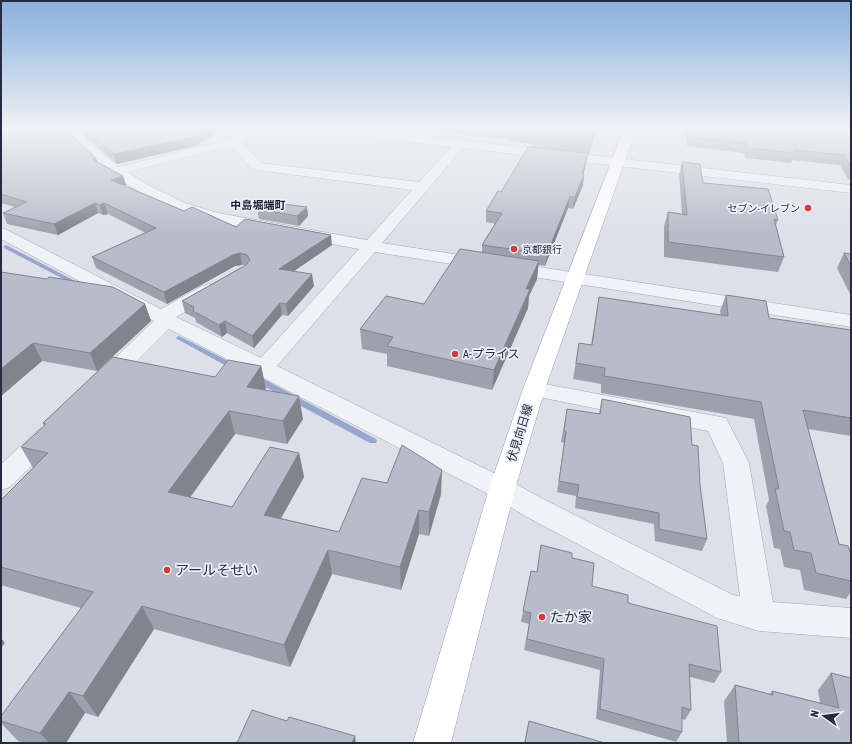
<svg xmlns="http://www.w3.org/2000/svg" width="852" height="744" viewBox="0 0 852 744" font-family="'Asap Condensed','Noto Sans JP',sans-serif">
<rect width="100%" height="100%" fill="#dee0e9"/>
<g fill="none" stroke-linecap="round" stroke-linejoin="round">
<g fill="#95a7cc" fill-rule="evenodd">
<path d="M6,245L79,283L80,284L79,285H75L4,248V246Z"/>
<path d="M179,336L236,365L237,367L234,369H232L177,339L176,338L177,337Z"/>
<path d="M254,377H260L376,439L377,441L376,443H370L254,381L253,379Z"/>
</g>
<defs>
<g id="minor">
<path d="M60,129H74L118,167L231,139L245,129H259L242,142L261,163L419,182L451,147L329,132L323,129H364L851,185V193L463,148L382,243L851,315V327L375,252L277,366L512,482L547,501L733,595L740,596L723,463L708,431L534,396L526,394L523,389L526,384L534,382L726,418L749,463L773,602L851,608V638L759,631L717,618L527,517L492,496L169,329L113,385L105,387L97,385L94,380L97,375L154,321L1,239V228L7,230L161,309L202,286L209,284L216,286L218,290L216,294L176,317L261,358L359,249L216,222L175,209L138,191L104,170ZM232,146L252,169L257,170L412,190L367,240L218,213L185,203L148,185L127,172Z"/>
<path d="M47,427L56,430L59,436L56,442L10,487L1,490V464L38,430Z"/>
</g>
<path id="major" d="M624,129H636L545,389L515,489L451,743H413L489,489L523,389Z"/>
</defs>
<use href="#minor" stroke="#a3a6b3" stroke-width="1"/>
<use href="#major" stroke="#9ca2b6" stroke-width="1"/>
<use href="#minor" fill="#f1f2f7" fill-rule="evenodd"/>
<use href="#major" fill="#fff" fill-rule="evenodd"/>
</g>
<g fill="#9ea1ad">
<path d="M77,129H234L230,132L219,131L195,146L117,164Z"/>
<path d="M409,129H596L589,153L532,147L533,144L508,141V139Z"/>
<path d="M686,129H851V180L848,179L840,165L792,160L791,163L745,158L744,153L687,146Z"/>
<path d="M1,131L96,158L97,162L123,176L126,185L125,186L184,211L236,227L332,245L294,271L314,286L288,316L282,315L254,348L227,333L222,337L196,322L195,318L185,313L182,301L246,265H242L235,266L167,304L96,268L92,257L146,233L108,214L103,215L98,213L58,235L7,224L3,213L15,207L1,203Z"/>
<path d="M682,162L703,183L778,220L776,225L784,257L778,272L664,257V226L668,212L682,214L679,175Z"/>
<path d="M586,164L583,174H584L583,185L573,209L568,208L545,266L538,265L537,279L529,296L528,308L492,390L387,366V354L362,349L360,329L424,304L482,252V245L496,224L486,222V211L501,192Z"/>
<path d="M307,207L308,216L299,226L259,219L257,209Z"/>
<path d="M844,253L851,254V296L837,268Z"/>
<path d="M1,272L145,304L151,321L97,371L42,361L1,396Z"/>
<path d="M726,295L769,318L851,330V436L808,429L839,544L851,555V592L846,599L804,590L800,570L784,567L780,549L774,548L766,506L769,500L754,419L601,393V384L573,379L579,343L591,345L599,297L721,315L720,311Z"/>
<path d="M261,366L266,389L265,390L303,419L287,444L235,434L190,497L232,507L299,453L304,477L281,518L339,532L441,494L429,536L419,534L401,590L332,574L290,667L154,629L98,717L85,713L66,743H24L18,741L1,723V716L81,608L1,585V500L33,468L21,447L44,426L43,423L215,377Z"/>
<path d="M602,399L692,445L700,485L707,539L702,551L655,541L654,524L575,508L576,496L557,492L564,443L561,442L567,409L599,414Z"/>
<path d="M572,558L592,586L628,603L721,672L714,683L690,677L691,710L685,720L682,719V732L676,742L596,719L600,670L524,650L529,624L521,622L531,571L536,572Z"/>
<path d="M831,673L851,743H727L724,701L735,685L770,694L772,691L820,703L818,690Z"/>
<path d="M529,721L605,743H524Z"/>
</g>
<g fill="#81838d">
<path d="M206,129H219V131L195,146L117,164L114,154Z"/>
<path d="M230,129H234L230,132Z"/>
<path d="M594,129H596L589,153L592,134Z"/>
<path d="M588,153L586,164L581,182L584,174L583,185L573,209L575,197Z"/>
<path d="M96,158L99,168L92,159Z"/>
<path d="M123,176L126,185L114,189L111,180Z"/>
<path d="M570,197L568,208L545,266L547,254Z"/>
<path d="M95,203L98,213L58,235L54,224Z"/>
<path d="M104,203L108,214L103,215L100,205Z"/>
<path d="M307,207L308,216L299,226L297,216Z"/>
<path d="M331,235L332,245L281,280L279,269Z"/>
<path d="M240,253L242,265L235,266L167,304L164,292L233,255Z"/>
<path d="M539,261L537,279L529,296L528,308L492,390L494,370L526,289Z"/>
<path d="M312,274L314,286L288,316L286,304Z"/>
<path d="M280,303L282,315L254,348L252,336Z"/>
<path d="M145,304L151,321L97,371L90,353Z"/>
<path d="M225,321L227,333L222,337L219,325Z"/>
<path d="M33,343L42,361L1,396V369Z"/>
<path d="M261,366L266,389L252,410L247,387Z"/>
<path d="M299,396L303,419L287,444L283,421Z"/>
<path d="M229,411L235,434L177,516L168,492Z"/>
<path d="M299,453L304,477L270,538L264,515Z"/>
<path d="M442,470L441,494L429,536V512Z"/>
<path d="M419,510V534L401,590L400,567Z"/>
<path d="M328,550L332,574L290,667L284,645Z"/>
<path d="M142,606L154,629L98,717L83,696Z"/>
<path d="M1,638L5,643L1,648Z"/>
<path d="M69,692L85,713L66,743H49L40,733Z"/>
<path d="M355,736L356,743H352Z"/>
</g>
<g fill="#b8bbc9" stroke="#81838d">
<path d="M6,129H65L96,158L92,159L123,176L111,180L184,211L192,207L236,227L245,219L331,235L279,269L312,274L286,304L280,303L252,336L225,321L219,325L193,311L194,307L182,301L246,265L250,260L247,255L240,253L233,255L164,292L92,257L156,228L104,203L100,205L95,203L54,224L3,213L27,202L1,194V131Z"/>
<path d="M84,129H206L193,137L114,154Z"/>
<path d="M549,129H594L592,134Z"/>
<path d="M689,129H851V167L844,155L794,150L795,153L748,148L747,143L689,137Z"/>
<path d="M528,147L588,153L582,174H584L575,197H570L547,254L482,245L502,213L486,211L498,191L501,192Z"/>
<path d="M682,162L700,164L703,183L768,189L778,220L774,219L784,257L668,242V212L687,215Z"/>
<path d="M266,202L307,207L297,216L257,209Z"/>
<path d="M460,249L539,261L526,289H530L494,370L387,346L393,337L360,329L386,296L424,304Z"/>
<path d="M844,253L851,254V266Z"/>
<path d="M1,272L47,279L49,277L113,287L145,304L90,353L33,343L1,369Z"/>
<path d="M726,295L766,301L769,318L851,330V418L803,410L839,544L848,546L851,555V581L816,573L811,553L794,550L790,532L784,531L775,489H779L761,402L604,376L605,368L576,363L579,343L592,345L599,297L728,316Z"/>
<path d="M113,357L215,377L228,360L261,366L247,387L299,396L283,421L229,411L168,492L232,507L270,447L299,453L264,515L339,532L362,478L387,483L402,445L442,470L429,512L419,510L400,567L328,550L284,645L142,606L83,696L69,692L40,733L1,721V716L93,592L1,567V500L48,453L21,447L46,424L43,423Z"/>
<path d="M602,399L690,417L692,445L698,446L700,485L707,539L659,529V513L577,497L579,485L559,481L566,432L564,431L567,409L600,414Z"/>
<path d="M541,545L572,553V558L594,563L592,586L628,595V603L717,626L721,672L689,664L691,710L682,707V732L600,709L604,659L527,639L531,613L523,611L531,571L537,572Z"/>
<path d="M831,673L851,678V743H744L739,742L735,685L773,695L772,691L839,708Z"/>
<path d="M252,710L287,721L289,717L355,736L352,743H237Z"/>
<path d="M529,721L605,743H525Z"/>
</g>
<linearGradient id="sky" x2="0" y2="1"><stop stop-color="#87afdd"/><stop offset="0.55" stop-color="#f0f1f5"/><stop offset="1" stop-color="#f0f1f5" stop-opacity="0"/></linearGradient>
<rect width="852" height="234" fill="url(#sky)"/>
<g fill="#d93937" stroke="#edf0f6" stroke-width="1.5">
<circle cx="808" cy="208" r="4"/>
<circle cx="514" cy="249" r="4"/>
<circle cx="455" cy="354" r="4"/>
<circle cx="167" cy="570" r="4"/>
<circle cx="542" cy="617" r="4"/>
</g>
<g text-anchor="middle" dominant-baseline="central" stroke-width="3.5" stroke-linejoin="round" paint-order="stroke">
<g font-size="10" fill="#262b41" stroke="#edf0f6" text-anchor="end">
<text x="800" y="208">セブン-イレブン</text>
<text x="522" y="249" text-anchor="start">京都銀行</text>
</g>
<g font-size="11" font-weight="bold" fill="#181d31" stroke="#edf0f6">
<text x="258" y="205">中島堀端町</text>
</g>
<g font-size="12" fill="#262b41" stroke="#edf0f6" text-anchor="start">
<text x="463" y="354">A-プライス</text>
</g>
<g font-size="12" fill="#262b41" stroke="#edf0f6">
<text transform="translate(520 433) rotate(-73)">伏見向日線</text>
</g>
<g font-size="14" fill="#262b41" stroke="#edf0f6" text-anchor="start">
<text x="175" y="570">アールそせい</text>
<text x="550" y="617">たか家</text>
</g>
</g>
<rect width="852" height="744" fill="none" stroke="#262b41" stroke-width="4"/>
<g transform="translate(824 716) rotate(284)" stroke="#edf0f6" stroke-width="3" paint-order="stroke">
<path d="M0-3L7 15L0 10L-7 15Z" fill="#262b41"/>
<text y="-6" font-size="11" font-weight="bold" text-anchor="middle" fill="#262b41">N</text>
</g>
</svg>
